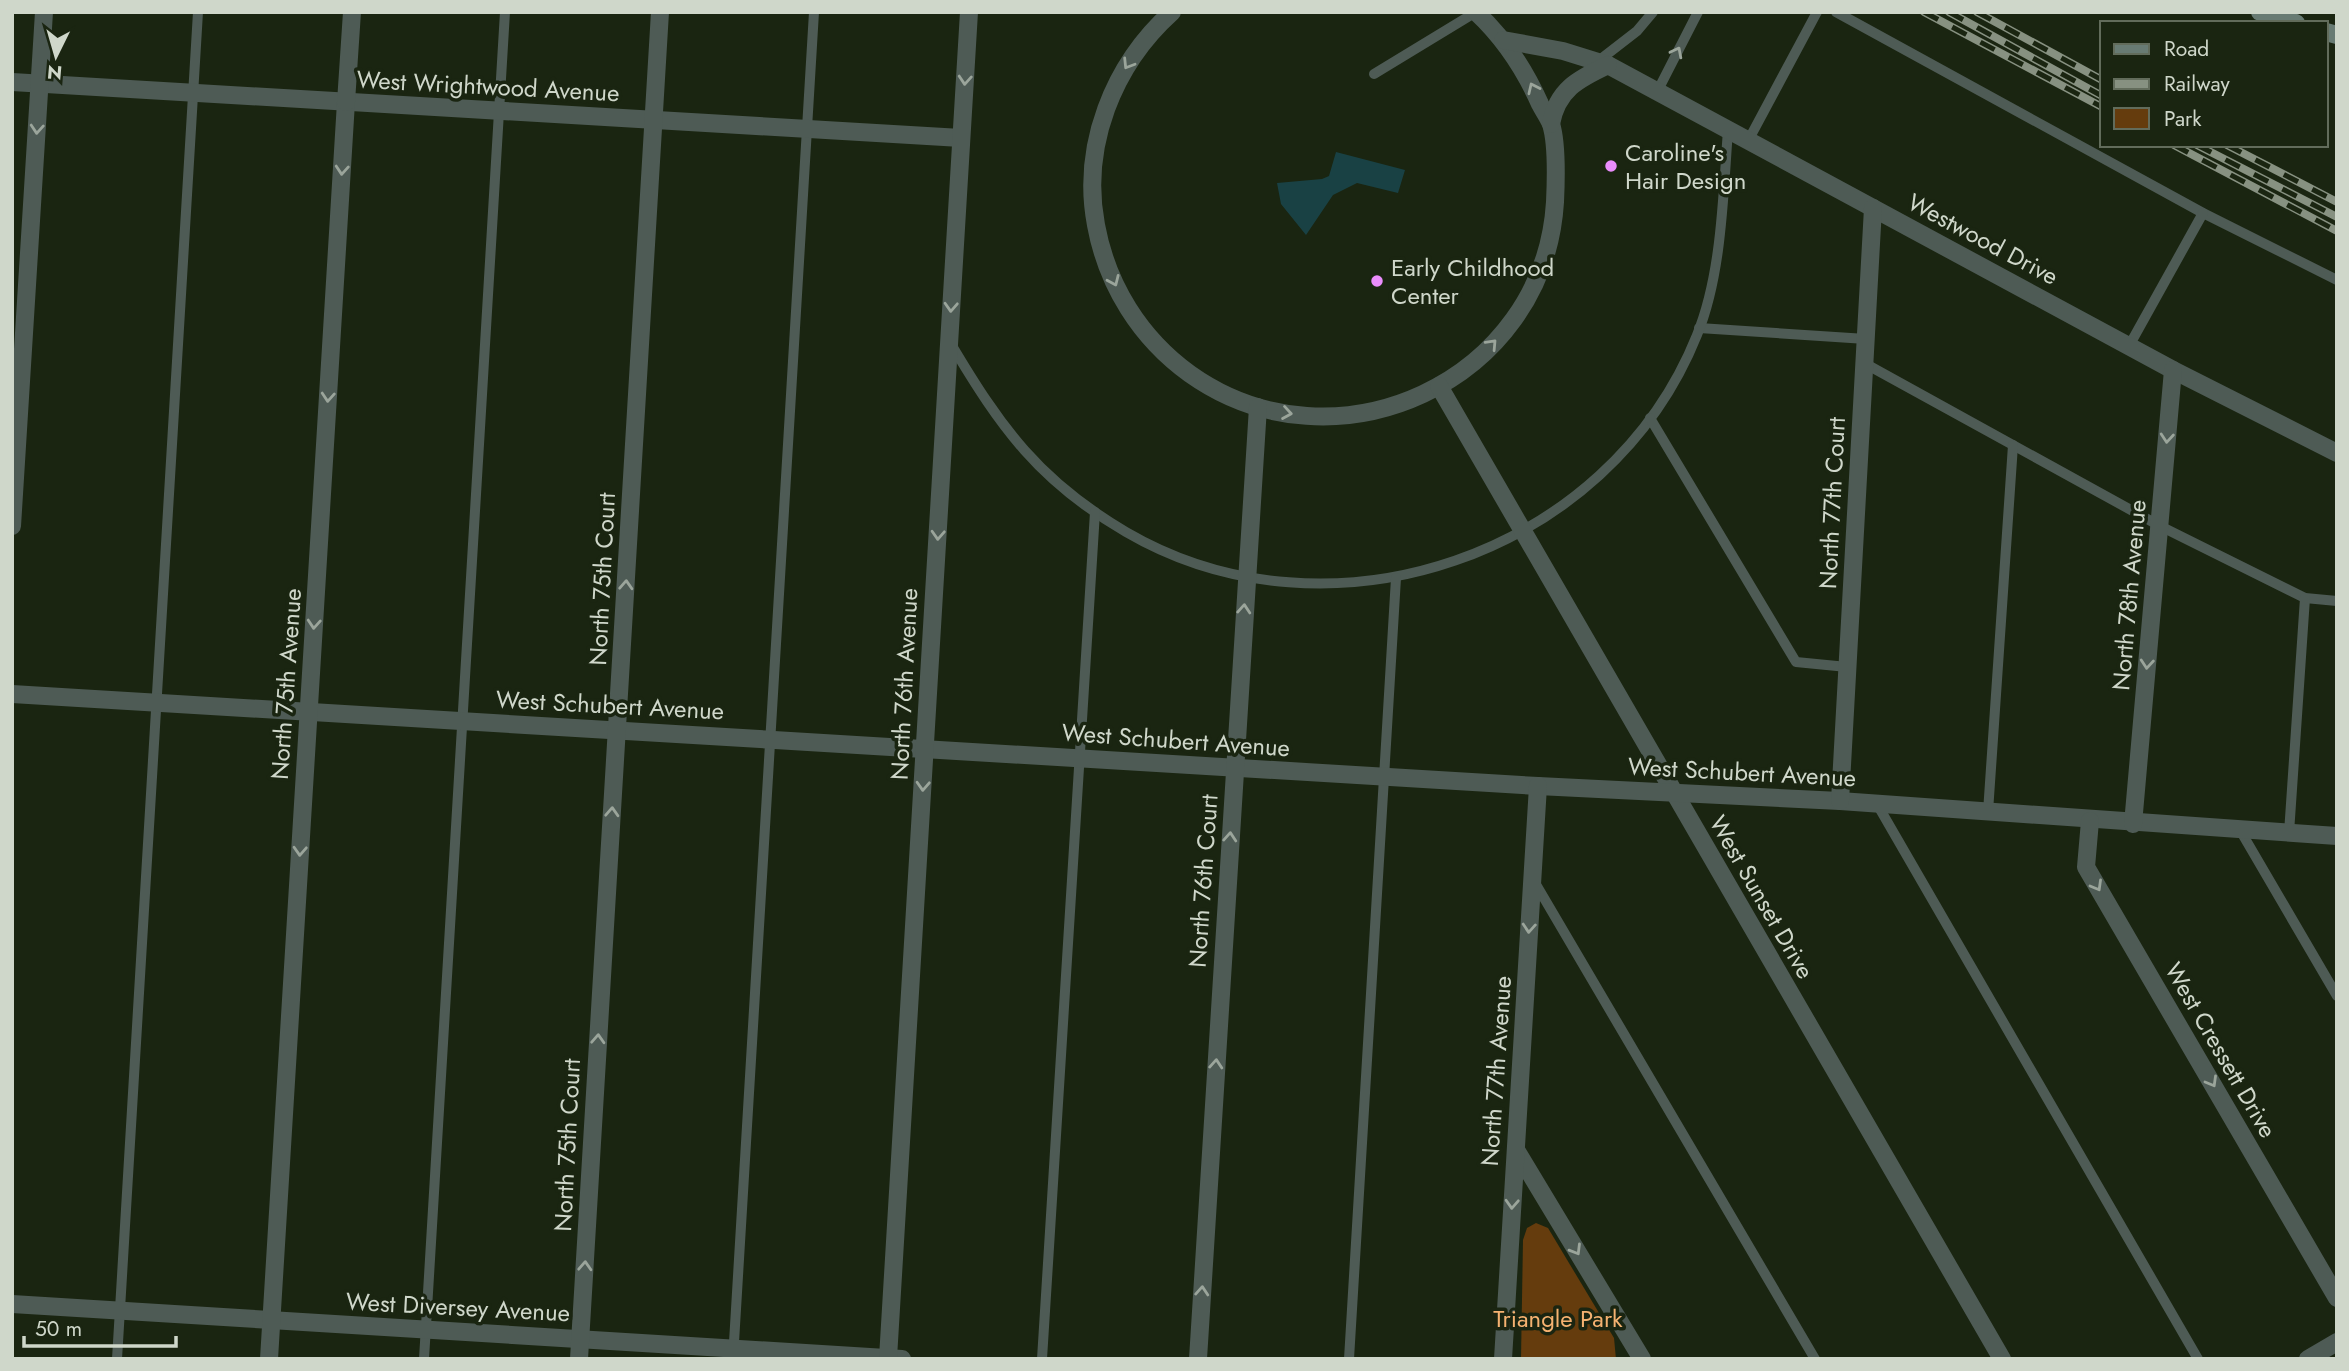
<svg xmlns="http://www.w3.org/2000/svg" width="2349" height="1371" viewBox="0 0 2349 1371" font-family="Jost,sans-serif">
<rect width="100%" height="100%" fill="#1a2511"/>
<path fill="#653c0d" d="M1536,1223L1548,1228L1614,1338L1616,1359H1521L1523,1240L1527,1228Z"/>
<path fill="#194144" d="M1336,152L1405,170L1398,193L1357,183L1333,195L1306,235L1281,204L1277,183L1322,179L1329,176Z"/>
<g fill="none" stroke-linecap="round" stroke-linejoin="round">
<g stroke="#4e5b55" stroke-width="10">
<path d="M1836,12L2203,213L2337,280"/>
<path d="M1597,62L1637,31L1653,12"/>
<path d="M1374,74L1476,12"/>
<path d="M1657,92L1698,12"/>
<path d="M1748,141L1817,12"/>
<path d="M1699,328L1866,339"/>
<path d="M951,344C1001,428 1039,481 1126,532C1330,651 1609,555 1697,335C1722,274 1723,195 1728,130"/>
<path d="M2129,346L2203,213"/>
<path d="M1864,363L2160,526L2305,598L2337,601"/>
<path d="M1650,418L1796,662L1847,667"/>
<path d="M1877,804L2198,1359"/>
<path d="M1988,812L2013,445"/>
<path d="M2240,830L2337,996"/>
<path d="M2289,833L2305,598"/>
<path d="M1534,881L1815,1359"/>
<path d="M117,1359L198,12"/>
<path d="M424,1359L505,12"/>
<path d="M733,1359L814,12"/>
<path d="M1042,1359L1095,512"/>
<path d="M1349,1359L1396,578"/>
</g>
<g stroke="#4e5b55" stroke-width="18">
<path d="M1172,12C1113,65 1081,146 1096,225C1107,285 1140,338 1190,374C1335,477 1544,382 1555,202C1556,181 1557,143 1551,124C1548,117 1543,110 1540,104C1524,68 1505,39 1476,12"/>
<path d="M1503,40L1563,51L1608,65L2173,370L2337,453"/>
<path d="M12,82L961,138"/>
<path d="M1551,124C1557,90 1578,79 1608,65"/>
<path d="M1439,386L2002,1359"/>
<path d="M12,526L44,12"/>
<path d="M12,694L1538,786L1840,801L2337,836"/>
<path d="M1840,801L1873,208"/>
<path d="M2090,821L2086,867L2337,1298"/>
<path d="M2133,824L2173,370"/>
<path d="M1516,1150L1642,1359"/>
<path d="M12,1304L902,1359"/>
<path d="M888,1358L969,12"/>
<path d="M269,1359L346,102"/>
<path d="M579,1359L660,12"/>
<path d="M1198,1359L1258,407"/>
<path d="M1503,1359L1538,786"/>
<path d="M2308,1359L2337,1342"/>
</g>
<path stroke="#4e5b55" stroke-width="18" d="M346,102L352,12"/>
<g stroke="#687b73" stroke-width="18">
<path d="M2260,12L2296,23"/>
<path d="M2326,32L2337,35"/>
</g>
<defs>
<g id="rail">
<path d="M1924,12L2102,107"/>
<path d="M1949,12L2102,96"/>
<path d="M1977,12L2102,80"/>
<path d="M2174,145L2337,231"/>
<path d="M2197,145L2337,217"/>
<path d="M2227,145L2337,202"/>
</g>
</defs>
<use href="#rail" stroke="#879181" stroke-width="8"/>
<use href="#rail" stroke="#1a2511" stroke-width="5" stroke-dasharray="16" stroke-linecap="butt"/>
</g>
<defs><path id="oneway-chevron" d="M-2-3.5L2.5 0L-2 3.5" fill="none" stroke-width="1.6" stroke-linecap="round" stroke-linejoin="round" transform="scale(1.75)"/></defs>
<g stroke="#9ba59b">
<use href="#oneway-chevron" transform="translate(1677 52) rotate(-63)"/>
<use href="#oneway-chevron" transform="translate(1128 64) rotate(122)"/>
<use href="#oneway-chevron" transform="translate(965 80) rotate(94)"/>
<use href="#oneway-chevron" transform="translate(1533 88) rotate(-115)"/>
<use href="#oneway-chevron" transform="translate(37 129) rotate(94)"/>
<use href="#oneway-chevron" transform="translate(342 170) rotate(94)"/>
<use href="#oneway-chevron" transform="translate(1114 281) rotate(66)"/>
<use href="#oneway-chevron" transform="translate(951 307) rotate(93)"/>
<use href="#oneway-chevron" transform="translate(1492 344) rotate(-47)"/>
<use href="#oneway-chevron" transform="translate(328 397) rotate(94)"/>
<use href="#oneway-chevron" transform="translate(1287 413) rotate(9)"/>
<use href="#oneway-chevron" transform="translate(2167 438) rotate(95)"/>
<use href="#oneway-chevron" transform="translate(938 535) rotate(93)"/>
<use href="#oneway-chevron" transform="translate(626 585) rotate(-87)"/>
<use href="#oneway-chevron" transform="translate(1244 609) rotate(-86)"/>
<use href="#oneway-chevron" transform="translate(314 624) rotate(94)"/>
<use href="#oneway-chevron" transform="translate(2147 664) rotate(95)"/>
<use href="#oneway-chevron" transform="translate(923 786) rotate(93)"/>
<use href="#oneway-chevron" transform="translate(612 812) rotate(-87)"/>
<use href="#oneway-chevron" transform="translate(1230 837) rotate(-86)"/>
<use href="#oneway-chevron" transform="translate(300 851) rotate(93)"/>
<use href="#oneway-chevron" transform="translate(2097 886) rotate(60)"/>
<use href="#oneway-chevron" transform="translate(1529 928) rotate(94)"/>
<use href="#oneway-chevron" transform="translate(598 1039) rotate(-87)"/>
<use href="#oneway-chevron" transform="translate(1216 1064) rotate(-86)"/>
<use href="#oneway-chevron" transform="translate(2212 1082) rotate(60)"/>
<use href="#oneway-chevron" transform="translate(1512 1204) rotate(93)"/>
<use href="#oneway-chevron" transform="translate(1576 1250) rotate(59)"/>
<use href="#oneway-chevron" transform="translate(585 1266) rotate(-87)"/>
<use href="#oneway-chevron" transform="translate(1202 1291) rotate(-86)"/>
</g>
<g fill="#ea8dfc" stroke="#1a2511" stroke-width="2.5">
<circle cx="1611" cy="166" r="7"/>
<circle cx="1377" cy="281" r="7"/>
</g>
<g text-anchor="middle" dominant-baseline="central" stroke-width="7" stroke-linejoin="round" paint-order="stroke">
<g font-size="24" fill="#cfd7ca" stroke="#1a2511">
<text transform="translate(488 86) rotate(3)">West Wrightwood Avenue</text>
<text transform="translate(1983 239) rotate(28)">Westwood Drive</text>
<text transform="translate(1832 503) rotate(-87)">North 77th Court</text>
<text transform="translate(602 579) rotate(-87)">North 75th Court</text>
<text transform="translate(2129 595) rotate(-85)">North 78th Avenue</text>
<text transform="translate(286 684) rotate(-86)">North 75th Avenue</text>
<text transform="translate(904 684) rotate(-87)">North 76th Avenue</text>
<text transform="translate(610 705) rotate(3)">West Schubert Avenue</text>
<text transform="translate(1176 740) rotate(4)">West Schubert Avenue</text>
<text transform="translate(1742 772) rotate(3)">West Schubert Avenue</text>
<text transform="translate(1203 881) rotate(-86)">North 76th Court</text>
<text transform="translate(1762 897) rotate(60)">West Sunset Drive</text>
<text transform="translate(2221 1050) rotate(60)">West Cressett Drive</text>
<text transform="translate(1496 1071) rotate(-86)">North 77th Avenue</text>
<text transform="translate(567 1145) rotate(-87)">North 75th Court</text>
<text transform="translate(458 1307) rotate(3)">West Diversey Avenue</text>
</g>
<g font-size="24" fill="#cfd7ca" stroke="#1a2511" text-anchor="start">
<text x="1625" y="152">Caroline's<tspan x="1625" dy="28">Hair Design</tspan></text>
<text x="1391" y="267">Early Childhood<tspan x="1391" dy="28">Center</tspan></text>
</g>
<g font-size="24" fill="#f5b271" stroke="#1a2511">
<text x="1558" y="1318">Triangle Park</text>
</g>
</g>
<rect width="2349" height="1371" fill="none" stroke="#cfd7ca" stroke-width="28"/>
<rect x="2100" y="21" width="228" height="126" fill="#1a2511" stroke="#626c5b" stroke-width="2"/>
<rect x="2114" y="44" width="35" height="10" fill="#687b73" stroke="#626c5b" stroke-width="2"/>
<text x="2164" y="56" font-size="21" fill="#cfd7ca">Road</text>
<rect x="2114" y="79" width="35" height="10" fill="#879181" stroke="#626c5b" stroke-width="2"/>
<text x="2164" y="91" font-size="21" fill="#cfd7ca">Railway</text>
<rect x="2114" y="108" width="35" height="21" fill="#653c0d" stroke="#626c5b" stroke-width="2"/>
<text x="2164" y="126" font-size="21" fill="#cfd7ca">Park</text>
<g transform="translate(56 56) rotate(185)" stroke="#1a2511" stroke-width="5" paint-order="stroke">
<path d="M0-5L12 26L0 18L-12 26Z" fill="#cfd7ca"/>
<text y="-10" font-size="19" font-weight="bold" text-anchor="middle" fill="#cfd7ca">N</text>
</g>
<path d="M24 1336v10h152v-10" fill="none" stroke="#cfd7ca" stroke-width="3.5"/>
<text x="35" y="1336" font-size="21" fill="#cfd7ca" stroke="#1a2511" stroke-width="5" paint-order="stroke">50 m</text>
</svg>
